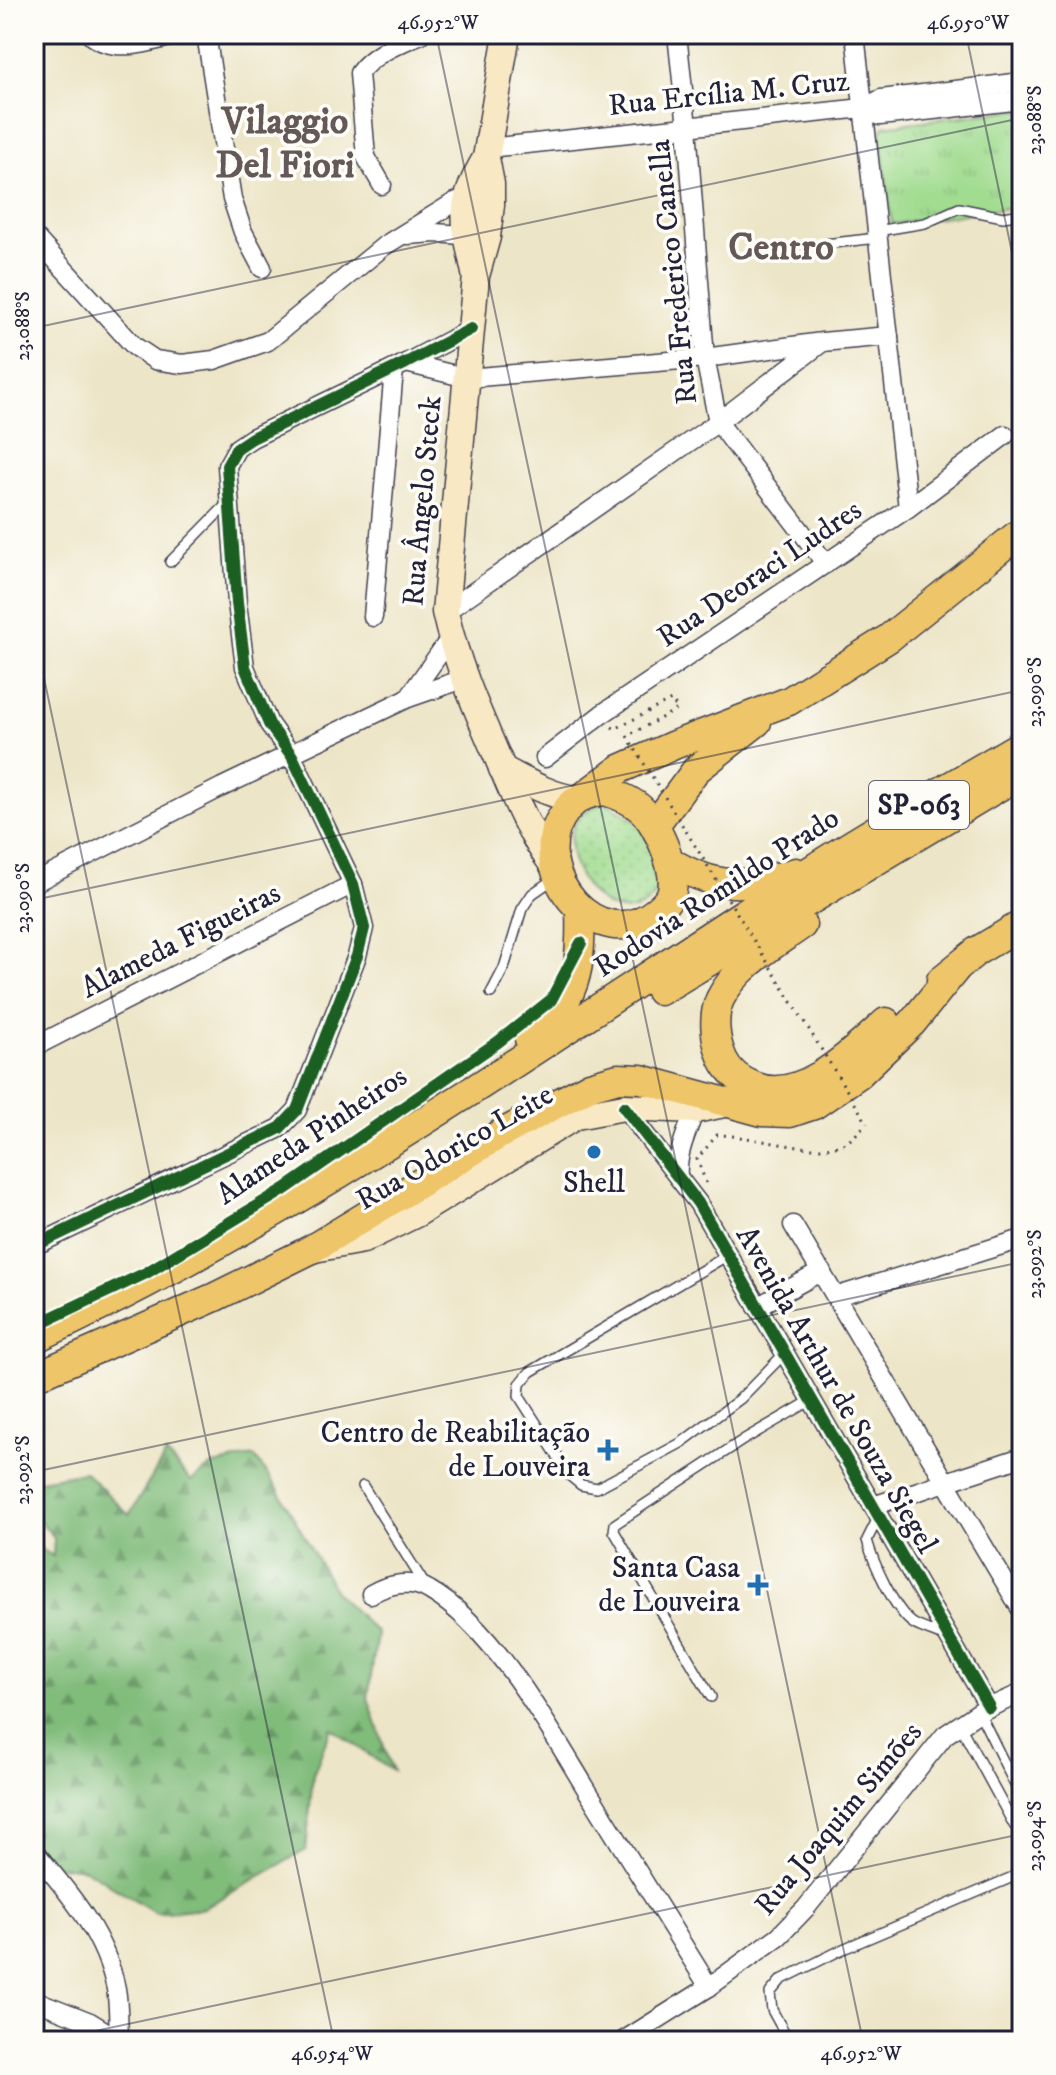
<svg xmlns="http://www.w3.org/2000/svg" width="1056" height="2075" viewBox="0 0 1056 2075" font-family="'IM FELL DW Pica',serif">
<defs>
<pattern id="grass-dots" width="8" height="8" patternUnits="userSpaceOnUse" patternTransform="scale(2)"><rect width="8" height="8" fill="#a1dc90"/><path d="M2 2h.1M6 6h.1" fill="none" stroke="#8abc7d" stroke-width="1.8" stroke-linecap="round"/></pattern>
<pattern id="forest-firs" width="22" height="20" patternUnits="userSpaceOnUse" patternTransform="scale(2)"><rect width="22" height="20" fill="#80bc7a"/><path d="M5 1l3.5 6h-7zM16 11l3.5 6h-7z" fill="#689865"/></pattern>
<pattern id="park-tufts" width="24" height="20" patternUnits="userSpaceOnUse" patternTransform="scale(2)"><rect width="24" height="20" fill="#a1dc90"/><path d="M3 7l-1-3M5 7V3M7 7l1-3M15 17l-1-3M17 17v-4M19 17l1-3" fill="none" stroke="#8abc7d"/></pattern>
</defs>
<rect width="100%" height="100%" fill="#fdfcf7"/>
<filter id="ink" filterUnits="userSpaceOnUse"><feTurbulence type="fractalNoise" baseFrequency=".0125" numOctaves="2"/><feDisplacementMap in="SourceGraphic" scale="16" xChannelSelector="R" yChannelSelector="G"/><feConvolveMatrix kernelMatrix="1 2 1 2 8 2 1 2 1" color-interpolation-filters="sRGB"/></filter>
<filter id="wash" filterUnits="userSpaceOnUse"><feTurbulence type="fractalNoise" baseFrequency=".006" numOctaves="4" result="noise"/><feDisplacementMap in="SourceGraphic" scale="32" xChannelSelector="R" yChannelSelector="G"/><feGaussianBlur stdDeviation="1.8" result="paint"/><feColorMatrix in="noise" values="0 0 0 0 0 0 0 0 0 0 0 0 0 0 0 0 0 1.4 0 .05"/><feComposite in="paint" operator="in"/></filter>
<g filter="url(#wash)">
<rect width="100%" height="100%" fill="#ede5c7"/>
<path fill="url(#grass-dots)" stroke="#627f66" stroke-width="2" d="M607,803L646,827L662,884C615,970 518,820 607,803Z"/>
<path fill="url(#forest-firs)" stroke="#516f5a" stroke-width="2" d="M166,1454L191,1481L213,1465L254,1456L278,1489L336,1593L377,1633L368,1698L392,1771L331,1728L313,1775L306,1850L204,1908L156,1913L85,1869L34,1863V1545L53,1556L54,1538L34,1513V1481L85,1472L129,1515Z"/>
<path fill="url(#park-tufts)" stroke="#627f66" stroke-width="2" d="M1022,109V206L892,224L880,133L884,126Z"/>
</g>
<g filter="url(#ink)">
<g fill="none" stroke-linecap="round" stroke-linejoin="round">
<defs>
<g id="service">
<path d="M877,231L925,223L959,208L1003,217L1022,214"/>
<path d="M825,244L877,238"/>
<path d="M170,562L228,503"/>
<path d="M491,993L504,968L522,909L532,894L555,878"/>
<path d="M728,1255L530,1372L520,1384L519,1396L570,1476L581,1485L597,1488L681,1443L740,1399L784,1354"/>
<path d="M363,1486L425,1585"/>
<path d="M879,1516L867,1540C873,1562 895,1612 914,1624C923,1629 934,1632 944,1636"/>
<path d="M711,1697L614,1531L615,1524L743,1440L810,1401"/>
<path d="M979,1712L1022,1799"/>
<path d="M959,1724L1014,1825L1022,1833"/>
<path d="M789,2041L772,2010L770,1993L781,1980L843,1949L1022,1873"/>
</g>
<g id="minor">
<path d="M90,34C114,55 152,42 179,34"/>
<path d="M206,34L232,199L243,232L262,268"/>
<path d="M677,34L687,127L705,358L718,422L826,564"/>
<path d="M855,34L908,508"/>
<path d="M863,108L880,116L1022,100"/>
<path d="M488,148L863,108L881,99L1022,82"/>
<path d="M382,185L366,157L359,73C372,54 400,43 421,34"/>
<path d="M407,235L435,233L477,236"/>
<path d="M34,236L134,346L155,360L182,364L214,360L268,341L384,246L455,202L466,198L475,199"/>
<path d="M406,363L467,378L705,358L822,342L889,336"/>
<path d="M445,612L718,422L820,344"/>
<path d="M373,617L394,369"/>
<path d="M408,698L451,637"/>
<path d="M545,758L602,714L908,508L1005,435"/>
<path d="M34,883L222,787L408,698L466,678"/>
<path d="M34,1047L353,884"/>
<path d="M624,1107L698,1203L989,1707"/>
<path d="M678,1177C676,1154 687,1132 695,1110"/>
<path d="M793,1225L1022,1611"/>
<path d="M34,1246L280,1128L297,1110L357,956L364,928L353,884L292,756L269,724L245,667L237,603L227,466L237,448L252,438L406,363L471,329"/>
<path d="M838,1296L1022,1239"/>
<path d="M757,1307L822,1271"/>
<path d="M873,1506L1022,1457"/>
<path d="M371,1594C388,1584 411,1579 429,1590C494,1627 551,1731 590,1795C630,1859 670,1923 709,1987"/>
<path d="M34,1851C69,1893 105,1934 116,1989C119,2004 118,2022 119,2038"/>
<path d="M34,2000L90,2022L121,2041"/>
<path d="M623,2041L709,1987L779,1936L806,1908L945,1735L979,1712L1022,1693"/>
</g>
<g id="secondary">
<path d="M507,34L486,158L491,184V205L487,237L476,276L445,612C457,667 481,719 503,770C519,808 528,830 552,864"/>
<path d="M475,273C464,220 457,206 486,158"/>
<path d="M502,769C526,781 548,795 575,799"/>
<path d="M314,1249L363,1240L418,1213L576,1116L624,1107L695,1110L729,1103"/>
</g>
<g id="primary">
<path d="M605,791C618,795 632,800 642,810C658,825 679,873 671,894C668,901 660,908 655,912C599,958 528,874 561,818C572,800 584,793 605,791Z"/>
<path d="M589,792L620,769L674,745L789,701L889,638L1022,531"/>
<path d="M655,825L696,770L757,722"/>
<path d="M669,861C717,890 744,887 796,872"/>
<path d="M802,925C774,945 736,966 720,999C712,1017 715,1041 723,1059C729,1072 741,1081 754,1086C800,1106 855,1050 886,1022"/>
<path d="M941,980L977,951L1022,924"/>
<path d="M660,991L1022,773"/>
<path d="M529,1039C578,1004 582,966 580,910"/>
<path d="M34,1339C311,1210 558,1031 814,868C882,824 953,785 1022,744"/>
<path d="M34,1377L215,1297L310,1250L497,1136L590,1086L618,1078L641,1079L762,1112L790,1113L814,1105L859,1074L912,1023L955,970"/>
</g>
</defs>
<use href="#service" stroke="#403f50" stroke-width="12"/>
<use href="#minor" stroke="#403f50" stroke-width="21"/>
<use href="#secondary" stroke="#403f50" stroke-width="29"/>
<use href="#primary" stroke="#403f50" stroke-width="31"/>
<g stroke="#403f50" stroke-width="3" stroke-dasharray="2 6" stroke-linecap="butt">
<path d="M612,727L615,729L671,700L678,709L627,736"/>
<path d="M706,1183L697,1159L717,1135C754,1135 811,1157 843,1144C852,1140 860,1130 867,1123"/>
</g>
<use href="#service" stroke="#fff" stroke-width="9"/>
<use href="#minor" stroke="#fff" stroke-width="18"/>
<use href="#secondary" stroke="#f8e8c3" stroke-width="26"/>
<use href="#primary" stroke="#eec569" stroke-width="28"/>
<path stroke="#403f50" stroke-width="3" stroke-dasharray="2 6" stroke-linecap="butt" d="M627,736L867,1123"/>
<defs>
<g id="cycleway">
<path d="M624,1107L698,1203L989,1707"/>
<path d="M34,1246L280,1128L297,1110L357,956L364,928L353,884L292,756L269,724L245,667L237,603L227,466L237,448L252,438L406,363L471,329"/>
<path d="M34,1326L146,1273L285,1189L498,1042L551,1000L581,943"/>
</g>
</defs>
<use href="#cycleway" stroke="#fdfcf7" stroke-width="17"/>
<use href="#cycleway" stroke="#1b5e20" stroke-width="12"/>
</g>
</g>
<path fill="none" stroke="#22223b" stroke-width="2" stroke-opacity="0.45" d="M436,34L863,2041M966,34L1022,300M34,328L1022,118M34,631L334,2041M34,900L1022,690M34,1472L1022,1262M48,2041L1022,1834"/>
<g fill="#1f6fb2" stroke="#fdfcf7" stroke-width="3">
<circle cx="594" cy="1152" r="8"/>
<path d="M604 1438h8v8h8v8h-8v8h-8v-8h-8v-8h8z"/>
<path d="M754 1573h8v8h8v8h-8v8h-8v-8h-8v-8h8z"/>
</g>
<g text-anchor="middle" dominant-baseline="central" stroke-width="7" stroke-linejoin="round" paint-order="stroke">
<rect fill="#fdfcf7" stroke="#646373" stroke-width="2" x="869" y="781" width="100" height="48" rx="6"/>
<g font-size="28" font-weight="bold" fill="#22223b">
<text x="919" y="805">SP-063</text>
</g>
<g font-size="30" fill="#22223b" stroke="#fdfcf7">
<text transform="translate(729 94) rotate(-6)">Rua Ercília M. Cruz</text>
<text transform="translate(674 272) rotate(-96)">Rua Frederico Canella</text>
<text transform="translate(423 501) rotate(-85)">Rua Ângelo Steck</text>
<text transform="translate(760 574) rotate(-34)">Rua Deoraci Ludres</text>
<text transform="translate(717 893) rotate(-33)">Rodovia Romildo Prado</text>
<text transform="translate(181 941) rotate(-27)">Alameda Figueiras</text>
<text transform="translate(312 1136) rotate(-34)">Alameda Pinheiros</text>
<text transform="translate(455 1148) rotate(-30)">Rua Odorico Leite</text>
<text transform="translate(836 1390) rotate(60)">Avenida Arthur de Souza Siegel</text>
<text transform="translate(839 1819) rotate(-50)">Rua Joaquim Simões</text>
</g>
<g font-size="30" fill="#22223b" stroke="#fdfcf7" text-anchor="end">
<text x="594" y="1183" text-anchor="middle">Shell</text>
<text x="590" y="1433">Centro de Reabilitação<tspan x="590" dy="34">de Louveira</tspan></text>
<text x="740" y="1568">Santa Casa<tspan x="740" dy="34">de Louveira</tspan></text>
</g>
<g font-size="38" font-weight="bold" fill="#645859" stroke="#fdfcf7">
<text x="285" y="122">Vilaggio<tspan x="285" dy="44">Del Fiori</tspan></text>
<text x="781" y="248">Centro</text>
</g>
</g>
<rect width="1056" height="2075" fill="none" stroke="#fdfcf7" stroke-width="88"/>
<rect x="44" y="44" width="968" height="1987" fill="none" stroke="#22223b" stroke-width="3"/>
<g font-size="20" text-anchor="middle" fill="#22223b">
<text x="438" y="29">46.952°W</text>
<text x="968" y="29">46.950°W</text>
<text transform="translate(1034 120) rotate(-90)" y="7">23.088°S</text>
<text transform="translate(22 326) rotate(-90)" y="7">23.088°S</text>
<text transform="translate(1034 692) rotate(-90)" y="7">23.090°S</text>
<text transform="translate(22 898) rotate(-90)" y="7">23.090°S</text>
<text transform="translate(1034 1264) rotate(-90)" y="7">23.092°S</text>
<text transform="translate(22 1470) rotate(-90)" y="7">23.092°S</text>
<text transform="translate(1034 1836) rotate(-90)" y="7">23.094°S</text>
<text x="332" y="2060">46.954°W</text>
<text x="861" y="2060">46.952°W</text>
</g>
</svg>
